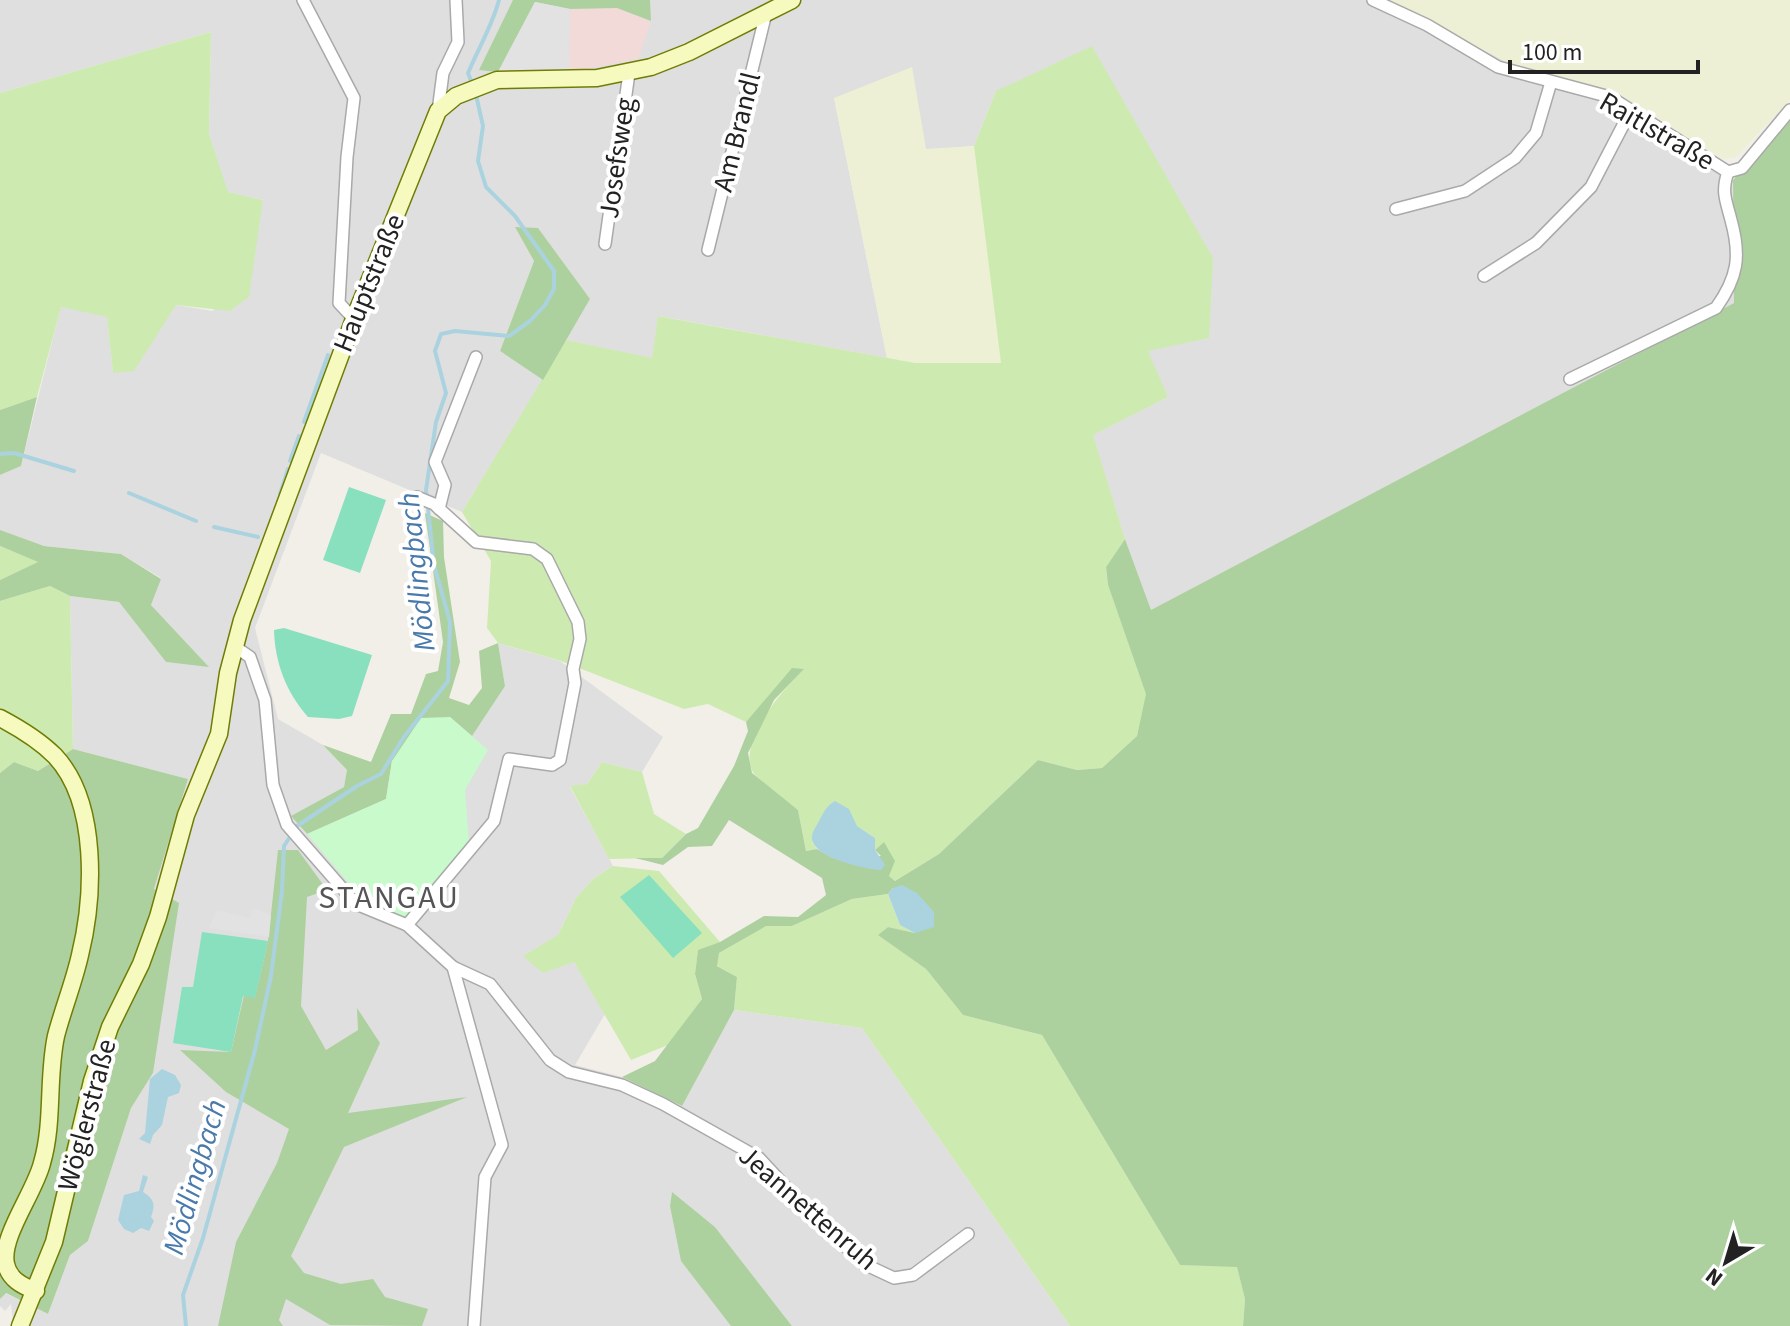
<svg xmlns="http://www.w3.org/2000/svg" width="1790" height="1326" viewBox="0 0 1790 1326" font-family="'Source Sans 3',sans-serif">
<rect width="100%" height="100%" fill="#f2efe9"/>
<path fill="#e0dfdf" d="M0,0H1389L1516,67L1620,95L1733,180L1735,303L1151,611L1125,539L1092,435L1168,397L996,91L974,146L926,150L834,98L887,358L659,316L652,359L570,341L566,340L590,299L516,227L534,261L500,351L543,380L462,512L321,453L255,628L278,719L323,745L348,771L344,787L292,816L306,834L450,717L505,686L498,643L560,661L663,737L642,772L602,762L587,784L570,787L613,866L593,879L576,898L558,935L605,1014L575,1065L622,1077L681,1106L734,1010L862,1028L1070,1326H792L715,1227L672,1193L670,1206L733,1326H10L13,1322L11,1304L5,1311L0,1306V1299L5,1293L48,1314L70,1255L88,1241L131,1107L153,1073L154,889L188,779L73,749L70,596L119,602L166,662L208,666L151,605L161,578L121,554L44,546L3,533L0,530V475L21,466L61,306L107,316L113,372L176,305L213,311L263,200L227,192L209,134L211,32L0,93Z"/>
<path fill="#f2dad9" d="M617,8L651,21L638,59L569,72L570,9Z"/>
<g fill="#eef0d5">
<path d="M1388,0H1790V100L1736,157L1723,159L1620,95L1516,67Z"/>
<path d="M912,67L926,149L974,146L1002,363H915L887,358L834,98Z"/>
</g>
<g fill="#cdebb0">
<path d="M211,32L209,134L228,192L263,200L249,297L230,311L176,305L134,371L113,373L107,317L61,307L37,397L0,410V93Z"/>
<path d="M1092,46L1213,258L1209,338L1148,351L1168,397L1093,435L1125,539L1106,567L1108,585L1147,694L1137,736L1102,768L1077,770L1038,760L939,854L895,881L889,876L883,843L875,850V838L857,826L812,842L817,849L806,851L798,810C787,801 756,781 752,770C739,739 782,691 803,670L792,669L746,722L708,704L684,709L561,661L498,643L487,628L491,561L462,512L566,340L652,358L658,316L915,363H1001L974,146L996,91Z"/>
<path d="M0,546L39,562L0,580Z"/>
<path d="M50,586L70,596L73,749L38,771L14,762L0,773V601Z"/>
<path d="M602,762L642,772L654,814L686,834L662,858L609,859L570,786L587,784Z"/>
<path d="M613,866L659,871L720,942L698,951L695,974L702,999L668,1045L631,1060L574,962L543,973L523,956L558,935L576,898L593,879Z"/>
<path d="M888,894L900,925L915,933L888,927L879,935L926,969L963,1015L1042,1035L1180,1265L1237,1266L1245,1299L1243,1326H1070L862,1028L734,1010L737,977L716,965L719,953L766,925L792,926L852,899Z"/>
</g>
<g fill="#add19e">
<path d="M513,0H650L651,21L617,8L570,9L535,2L498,72L479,70Z"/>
<path d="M1790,114V1326H1243L1245,1299L1237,1267L1180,1265L1042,1035L963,1015L926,969L878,935L888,927L915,933L893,888L888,894L852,899L792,926H766L719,953L717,966L737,977L734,1010L682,1106L622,1077L655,1061L702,999L695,974L698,950L720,942L764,916L798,917L826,895L822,878L729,820L712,846L688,847L663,865L635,858H662L686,834L698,828L734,766L748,731L746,722L792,668L804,669L774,700L748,753L752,773L798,810L806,851L817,849L833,858L881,856L875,850L884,842L895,861L889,876L895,881L939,854L1038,760L1077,770L1102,768L1137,736L1146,694L1108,585L1106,567L1125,539L1151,610L1734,303L1733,180Z"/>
<path d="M515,227L538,228L590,299L543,380L500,351L534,261Z"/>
<path d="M37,397L21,466L0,475V410Z"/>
<path d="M425,513L443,521L444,557L460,662L449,698L469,705L482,688L479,651L498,643L505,686L472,736L450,717L392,761L386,799L307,834L291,816L344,787L347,770L323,745L371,762L391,714H411L426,674L438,671L443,642Z"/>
<path d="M0,530L44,546L121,554L161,579L151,605L209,667L166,662L119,602L70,596L50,586L0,601V580L38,562L0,546Z"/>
<path d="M73,749L188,779L154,889L179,903L153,1073L131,1108L88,1241L70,1255L48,1314L6,1293L0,1299V773L14,762L38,771Z"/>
<path d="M278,850H298L327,890L307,897L301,1006L326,1050L358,1030L357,1008L380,1043L348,1113L467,1097L344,1147L291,1256L304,1273L341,1284L373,1279L385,1297L428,1309L422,1326L330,1325L286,1299L279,1320L283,1326H218L236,1242L277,1163L289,1129L226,1092L180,1050L231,1052L244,995L255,997L268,941Z"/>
<path d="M672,1192L715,1227L792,1326H731L681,1261L670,1206Z"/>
</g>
<path fill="#c8facc" d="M450,717L488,750L465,790L469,845L404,918L362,899L307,834L386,799L392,761L421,718Z"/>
<g fill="#88e0be">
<path d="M349,487L386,500L360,573L323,560Z"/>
<path d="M284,628L372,655L352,716L339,719L308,717C286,692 275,663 274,630Z"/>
<path d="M649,875L702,933L673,958L620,897Z"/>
<path d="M202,932L268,941L255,998L243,996L231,1052L173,1043L182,987H193Z"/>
</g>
<g fill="#e2e2e2">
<path d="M535,2L570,9L569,72H498Z"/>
<path d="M253,908L271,915L269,937L209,928L217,910L250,918Z"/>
</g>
<g fill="#aad3df">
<path d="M835,801L849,809L857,826L875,838V850L885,865L881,870C865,869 814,858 812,839C811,833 816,827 819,821C824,812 826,806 835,801Z"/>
<path d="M902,885L917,893L934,912V927L915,933L900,925L888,894L893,888Z"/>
<path d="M162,1069L175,1075L181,1085L179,1093L168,1097L162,1125L153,1135L150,1144L139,1139L145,1133L150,1079Z"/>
<path d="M143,1175L148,1177L143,1192C154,1199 156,1204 151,1217L154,1221L149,1231L141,1228L133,1233L124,1229L118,1220L124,1195L139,1191Z"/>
</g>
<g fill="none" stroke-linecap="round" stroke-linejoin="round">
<g stroke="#aad3df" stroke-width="4">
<path d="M473,86L468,73C478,49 493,24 499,0"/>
<path d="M304,422L328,355"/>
<path d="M0,454L14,453L74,471"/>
<path d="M290,461L299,436"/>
<path d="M129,493L196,521"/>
<path d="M280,494L288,469"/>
<path d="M214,527L258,537"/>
<path d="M186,1326L183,1295L203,1238L255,1050L271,976L282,891L284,846L297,826L357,786L381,774L404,737L448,681L450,622L434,565L426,490L436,422L446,393L435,351L441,334L455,331L509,336L530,321L545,305L554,289V271L515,216L486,187L478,161L483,126L476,95"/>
</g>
<defs>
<g id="minor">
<path d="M303,0L354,98L347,157L339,303L354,319"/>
<path d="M1373,0L1427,25L1498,67L1610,97L1728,172L1742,168L1790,110"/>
<path d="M438,111L443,73L458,42L456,0"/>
<path d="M1396,209L1465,191L1515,158L1536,133L1551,82"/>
<path d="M605,244L629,73"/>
<path d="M708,250L766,13"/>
<path d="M1484,276L1536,243L1591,187L1631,110"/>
<path d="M1570,379L1716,308C1738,277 1741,256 1731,220C1726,200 1721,192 1728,172"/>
<path d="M439,509L445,485L435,462L476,357"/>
<path d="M234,646L250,657L265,700L273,785L287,825L356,904L407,925L453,967L502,1145L485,1177L474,1326"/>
<path d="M407,925L494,821L509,759L552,765L560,760L575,683L573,669L580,639L578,622L547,559L533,549L476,542L434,504L417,497"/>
<path d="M453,967L490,984L550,1060L569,1072L622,1085L663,1104L759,1158L807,1210L864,1264L894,1278L913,1275L968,1234"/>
</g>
<g id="secondary">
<path d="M0,718C19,728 40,741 55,756C99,803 94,898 80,955C74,982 63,1009 56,1036C47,1078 54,1122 42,1163C35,1192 0,1237 6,1264C9,1279 22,1286 36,1291"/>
<path d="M20,1326L54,1242L92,1081L110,1027L141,964L158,917L186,815L219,734L228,673L242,620L354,319L438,111L456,96L497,80L597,78L651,67L689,52L792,0"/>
</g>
</defs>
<use href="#minor" stroke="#a9a9a9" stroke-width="14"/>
<use href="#secondary" stroke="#707d05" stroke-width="19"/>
<use href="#minor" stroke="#fff" stroke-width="11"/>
<use href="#secondary" stroke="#f7fabf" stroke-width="16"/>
</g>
<g text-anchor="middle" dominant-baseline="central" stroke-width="8" stroke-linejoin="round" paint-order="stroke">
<g font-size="28" fill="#222" stroke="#fff">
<text transform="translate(1657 131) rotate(30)">Raitlstraße</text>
<text transform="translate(737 132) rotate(-76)">Am Brandl</text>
<text transform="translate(617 158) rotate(-82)">Josefsweg</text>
<text transform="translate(369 283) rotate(-68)">Hauptstraße</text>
<text transform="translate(87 1115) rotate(-75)">Wöglerstraße</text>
<text transform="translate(808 1208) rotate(41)">Jeannettenruh</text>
</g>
<g font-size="30" font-style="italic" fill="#4a7aab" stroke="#fff">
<text transform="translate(417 572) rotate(-96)">Mödlingbach</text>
<text transform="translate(195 1177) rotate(-74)">Mödlingbach</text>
</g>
<g font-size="32" letter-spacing="2" fill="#555" stroke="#fff">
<text x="389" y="898">STANGAU</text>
</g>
</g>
<g transform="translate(1726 1262) rotate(218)" stroke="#ffffff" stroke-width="6" paint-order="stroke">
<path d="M0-6L14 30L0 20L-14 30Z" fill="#222222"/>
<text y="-12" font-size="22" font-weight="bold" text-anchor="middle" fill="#222222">N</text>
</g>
<path d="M1510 60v12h188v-12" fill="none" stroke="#222222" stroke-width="4"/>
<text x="1522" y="60" font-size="24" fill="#222222" stroke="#ffffff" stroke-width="6" paint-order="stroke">100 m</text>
</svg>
